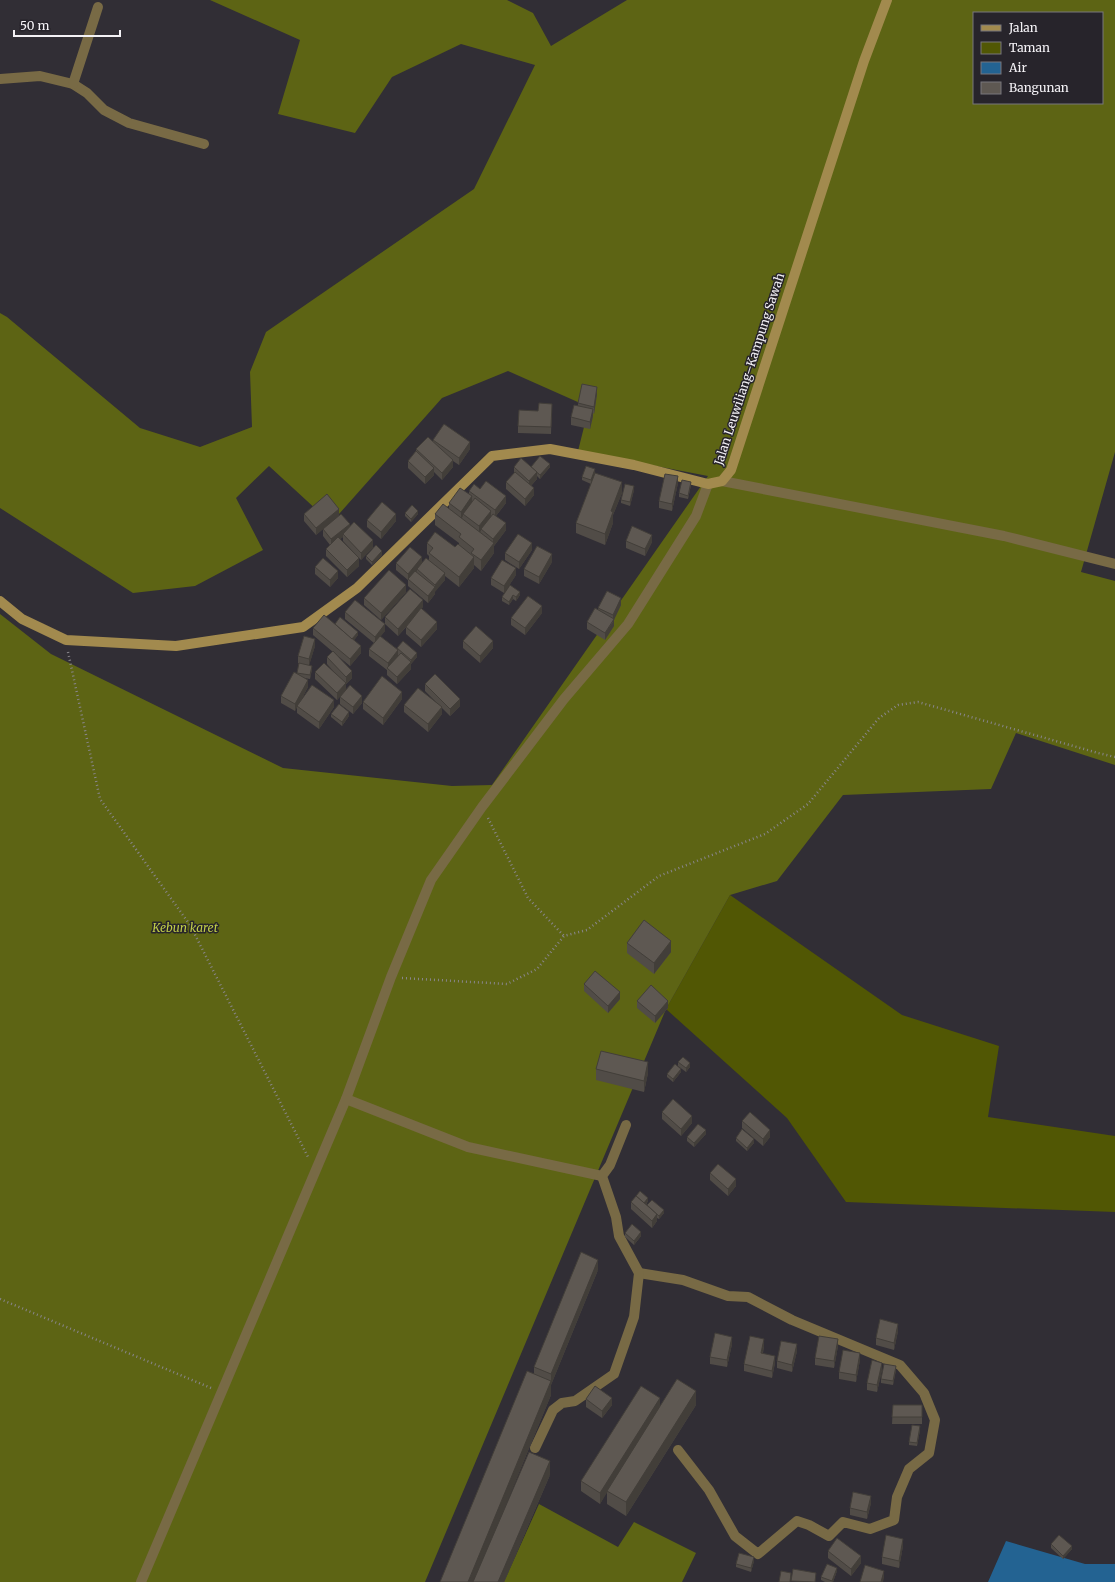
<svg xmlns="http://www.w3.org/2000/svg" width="1115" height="1582" viewBox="0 0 1115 1582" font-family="Merriweather,serif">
<rect width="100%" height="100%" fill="#312e35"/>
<path fill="#515704" d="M730,895L902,1015L999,1046L988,1117L1115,1136V1212L846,1202L787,1118L666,1009Z"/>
<g fill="#5d6414" fill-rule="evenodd">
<path d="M210,0H507L533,13L551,46L627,0H1115V452L1081,572L1115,581V765L1016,733L991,789L843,795L777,881L730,895L666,1009L425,1582H0V614L51,654L283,768L452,786L492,785L708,476L578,451L589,407L508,371L442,398L331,523L269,466L236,498L263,550L195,586L133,593L0,508V313L7,317L140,428L200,447L252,427L250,372L266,332L474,189L535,65L461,44L392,77L355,133L278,114L300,40ZM974,13H1102V103H974Z"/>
<path d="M539,1504L618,1547L634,1522L696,1553L682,1582H504Z"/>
</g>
<path fill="#236392" d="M1006,1541L1085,1564H1115V1582H988Z"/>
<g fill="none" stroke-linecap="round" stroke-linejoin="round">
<g stroke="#89868c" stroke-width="2.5" stroke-dasharray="1 3" stroke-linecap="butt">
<path d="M68,652L100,799L190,925L309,1159"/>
<path d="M488,818L528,898L564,936"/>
<path d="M402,978L507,984L537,969L564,936L587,930L659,876L765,834L808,804L879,718L898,705L918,702L1098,753L1115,757"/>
<path d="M0,1299L211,1388"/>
</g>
<g stroke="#786a45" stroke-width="10">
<path d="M0,79L40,76L73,84L87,93L104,110L129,123L204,144"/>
<path d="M73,84L98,7"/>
<path d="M722,481L1004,536L1115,564"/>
<path d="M346,1099L468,1147L602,1176"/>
<path d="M639,1273L683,1280L728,1296L748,1297L792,1320L900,1365L924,1393L935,1420L929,1453L909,1469L897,1497L894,1520L870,1529L843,1522L829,1536L809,1525L797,1521L758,1554L735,1536L709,1490L678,1450"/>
<path d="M535,1448L553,1410L562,1403L575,1401L614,1374L634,1317L639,1273L619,1236L616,1217L602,1176L610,1165L626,1125"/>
<path d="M141,1582L346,1099L391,977L431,880L482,807L564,699L628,624L696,516L708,484"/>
</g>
<path stroke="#a28a4e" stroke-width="10" d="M0,601L22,619L66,640L176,646L303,627L357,588L492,456L550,449L634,465L708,484L722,481L731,470L864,61L887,0"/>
</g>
<g fill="#514c47">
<path d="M597,394L594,414L593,413V416L590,429L571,425V417L578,406V403Z"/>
<path d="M552,404L551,434L518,433V426L538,411Z"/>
<path d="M433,440L470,449L459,465L453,461V467L442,480L434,472V475L425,484L408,468V461L416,451V449L433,441Z"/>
<path d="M514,467H550L540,479L537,476V479L531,486L534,495L525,506L506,489V482L514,474Z"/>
<path d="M595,473L622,493L613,515V523L605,545L576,533V523L591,484L582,480V477Z"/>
<path d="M678,483L672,511L659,508V501Z"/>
<path d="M691,485L688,499L679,497V493Z"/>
<path d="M480,489L506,503L496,516L506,530L494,546V553L481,571L474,565V568L459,587L445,576V580L435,591V594L428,603L408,586V580L396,570V563L422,562L429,560V556L427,554V543L455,547L459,545V543L435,525V514L449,509V503L469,494V491Z"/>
<path d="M634,490L630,506L621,503V500Z"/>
<path d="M405,513L418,514L411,522L405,516Z"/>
<path d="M304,514L339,515L350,527L373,547L361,560L343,541V537L340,539L359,566L347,577L326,556V549L330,545L323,536V529L316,535L304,521Z"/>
<path d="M367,520L396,521L381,539L367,527Z"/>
<path d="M626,541L652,542L645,556L626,548Z"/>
<path d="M532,550L519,569L505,560V553Z"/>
<path d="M382,555L372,565L366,559V556Z"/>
<path d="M552,562L539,584L524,576V569Z"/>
<path d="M315,567L338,578L330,587L315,574Z"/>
<path d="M516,575L504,593L491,585V578Z"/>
<path d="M510,585L520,595L516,601L513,599L509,605L502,601V597Z"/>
<path d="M406,592L381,620L364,605V598Z"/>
<path d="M621,605L614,619V626L605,640L587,629V622L598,610V608Z"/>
<path d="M423,607L421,609L437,629L421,647L406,634V627L407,626L398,636L385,624V617Z"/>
<path d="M345,612L385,631L380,636L397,649V648L417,657L411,664V663V669L397,684L387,675V670L369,656V649L374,643L345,619Z"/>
<path d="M542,613L525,635L511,625V618Z"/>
<path d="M313,628L358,635L354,640L361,653L350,666L338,656L352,678L346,684V690L362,703L353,714L340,704V697L345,691L337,700L315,679V672L336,674L327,664V657L333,652L313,635Z"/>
<path d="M463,641L493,648L480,663L463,648Z"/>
<path d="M315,646L309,665L312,669L310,679L304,678L308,687L299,704L334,707L319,729L297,713V707L295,711L281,703V696L297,673L299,663H298V656Z"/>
<path d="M425,684L460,706L450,716L442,708V714L428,732L404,712V705L438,704L425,691Z"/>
<path d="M402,699L383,725L363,709V702Z"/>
<path d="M331,714L349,716L342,726L331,717Z"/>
<path d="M627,943L671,952L654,974L627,953Z"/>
<path d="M584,984L620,999L608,1013L584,991Z"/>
<path d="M637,1001L668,1008L655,1023L637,1008Z"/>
<path d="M678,1062L690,1067L686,1072L678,1066Z"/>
<path d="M596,1069L648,1073L644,1092L596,1080Z"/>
<path d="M681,1072L673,1082L667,1077V1074Z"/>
<path d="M662,1112L692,1123L681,1136L662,1119Z"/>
<path d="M742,1121L770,1137L763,1146L742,1128Z"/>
<path d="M706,1134L694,1147L687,1141V1137Z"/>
<path d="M736,1138L754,1143L747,1151L736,1141Z"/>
<path d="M710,1173L736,1186L728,1196L710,1180Z"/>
<path d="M648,1201L646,1205L664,1213L659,1219L657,1218V1221L652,1228L631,1209V1202Z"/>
<path d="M625,1233L641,1236L634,1245L625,1237Z"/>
<path d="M598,1270L551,1385V1395L481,1565L550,1475L504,1582H440L534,1374V1367Z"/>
<path d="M898,1331L894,1350L876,1345V1338Z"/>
<path d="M732,1344L727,1367L710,1364V1357Z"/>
<path d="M764,1346L763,1353L775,1363L772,1378L744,1371V1364Z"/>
<path d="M838,1346L834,1368L815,1365V1358Z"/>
<path d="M797,1351L792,1372L777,1368V1361Z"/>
<path d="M860,1360L856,1382L839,1379V1372Z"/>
<path d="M882,1370L877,1392L867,1390V1383Z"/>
<path d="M896,1370L893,1385L881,1383V1379Z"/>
<path d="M586,1399L612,1405L602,1418L586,1407Z"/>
<path d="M696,1405L626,1516L607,1504V1491L600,1504L581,1491V1481L660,1406Z"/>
<path d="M893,1405H922V1424H892Z"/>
<path d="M920,1430L917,1446L909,1445V1442Z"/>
<path d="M871,1503L867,1519L850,1515V1508Z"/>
<path d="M1051,1544L1072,1549L1063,1559L1051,1548Z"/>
<path d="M903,1546L899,1568L882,1564V1557Z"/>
<path d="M828,1551L861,1563L851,1576L828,1558Z"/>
<path d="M754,1561L751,1572L736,1567V1564Z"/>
<path d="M837,1571L833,1582H825L821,1580V1577Z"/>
</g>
<g fill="#423e39">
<path d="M597,387V394L594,414V407Z"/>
<path d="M593,409V416L590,429V422Z"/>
<path d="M470,442V449L459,465V458Z"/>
<path d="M453,460V467L442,480V473Z"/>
<path d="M550,464V467L540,479V475Z"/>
<path d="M434,468V475L425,484V477Z"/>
<path d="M595,469V473L591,484V480Z"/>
<path d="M537,472V479L529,488V481Z"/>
<path d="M678,476V483L672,511V504Z"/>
<path d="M622,482V493L613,515V523L605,545V534L611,511Z"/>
<path d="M691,482V485L688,499V496Z"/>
<path d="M634,486V490L630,506V502Z"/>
<path d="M534,488V495L525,506V499Z"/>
<path d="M472,496V503L463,514V516L461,519V512Z"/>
<path d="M506,496V503L495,517V510Z"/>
<path d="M339,509V516L316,535V528Z"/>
<path d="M418,511V514L411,522V519Z"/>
<path d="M491,511V518L481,529V531L479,533V526Z"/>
<path d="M396,514V521L381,539V532Z"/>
<path d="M506,523V530L494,546V553L481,571V560L493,543V539Z"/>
<path d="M350,524V531L343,534V537L331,546V539Z"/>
<path d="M652,535V542L645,556V549Z"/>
<path d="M373,540V547L361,560V553Z"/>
<path d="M532,543V550L519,569V562Z"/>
<path d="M382,551V555L372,565V562Z"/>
<path d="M552,554V562L539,584V577Z"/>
<path d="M422,557V564L417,569V571L409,580H408V574Z"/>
<path d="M474,557V568L459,587V577Z"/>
<path d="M359,558V566L347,577V570Z"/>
<path d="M516,568V575L504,593V586Z"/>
<path d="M338,571V578L330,587V580Z"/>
<path d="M445,573V580L435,592V585Z"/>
<path d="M406,585V592L381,620V613Z"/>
<path d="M435,587V594L428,603V596Z"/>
<path d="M520,592V595L516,601V597Z"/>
<path d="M513,595V599L509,605V602Z"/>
<path d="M621,598V605L614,620V619V626L605,640V633L613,622V615Z"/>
<path d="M423,600V607L398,636V629Z"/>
<path d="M542,606V613L525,635V628Z"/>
<path d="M437,622V629L421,647V640Z"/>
<path d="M385,624V631L375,644V637Z"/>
<path d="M358,632V635L352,643V639Z"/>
<path d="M315,639V646L309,666V659Z"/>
<path d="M493,641V648L480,663V656Z"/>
<path d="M361,646V653L350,666V659Z"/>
<path d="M398,650V657L388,668V663Z"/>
<path d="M417,653V657L411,664V660Z"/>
<path d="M411,662V669L397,684V677Z"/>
<path d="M312,666V669L310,679V675Z"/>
<path d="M352,671V678L346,684V677Z"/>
<path d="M308,680V687L295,711V704Z"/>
<path d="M346,683V690L337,700V693Z"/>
<path d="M402,692V699L383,725V718Z"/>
<path d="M362,696V703L353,714V707Z"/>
<path d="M460,699V706L450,716V709Z"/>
<path d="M334,700V707L319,729V722Z"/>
<path d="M442,707V714L428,732V724Z"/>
<path d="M349,712V716L342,726V722Z"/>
<path d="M671,941V952L654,974V963Z"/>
<path d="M620,992V999L608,1013V1006Z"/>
<path d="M668,1001V1008L655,1023V1016Z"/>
<path d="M648,1062V1073L644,1092V1081Z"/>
<path d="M690,1063V1067L686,1072V1068Z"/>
<path d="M681,1069V1072L673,1082V1079Z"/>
<path d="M692,1116V1123L681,1136V1129Z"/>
<path d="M706,1130V1134L694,1147V1143Z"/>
<path d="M770,1130V1137L763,1146V1139Z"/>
<path d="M754,1139V1143L747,1151V1148Z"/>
<path d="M736,1179V1186L728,1196V1189Z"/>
<path d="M648,1198V1201L644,1207V1203Z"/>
<path d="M664,1210V1213L659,1219V1216Z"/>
<path d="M657,1214V1221L652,1228V1221Z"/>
<path d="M641,1232V1236L634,1245V1241Z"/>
<path d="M598,1260V1270L551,1385V1374Z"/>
<path d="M898,1324V1331L894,1350V1343Z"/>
<path d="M732,1337V1344L727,1367V1360Z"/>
<path d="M764,1339V1346L761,1360V1353Z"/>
<path d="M838,1339V1346L834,1368V1361Z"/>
<path d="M797,1344V1351L792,1372V1365Z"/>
<path d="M860,1353V1360L856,1382V1375Z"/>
<path d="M775,1356V1363L772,1378V1371Z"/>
<path d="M882,1363V1370L877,1392V1385Z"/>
<path d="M896,1366V1370L893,1385V1381Z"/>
<path d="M551,1381V1395L474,1582H468Z"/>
<path d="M696,1391V1405L626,1516V1502Z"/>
<path d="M612,1398V1405L602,1418V1411Z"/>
<path d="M660,1398V1408L600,1504V1493Z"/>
<path d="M920,1426V1430L917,1446V1443Z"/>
<path d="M550,1461V1475L504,1582H498Z"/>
<path d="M871,1496V1503L867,1519V1512Z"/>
<path d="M903,1539V1546L899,1568V1561Z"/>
<path d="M1072,1546V1549L1063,1559V1556Z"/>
<path d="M861,1556V1563L851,1576V1569Z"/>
<path d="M754,1557V1561L751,1572V1568Z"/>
<path d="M837,1568V1571L833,1582H832Z"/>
<path d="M884,1571V1578L883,1582H881Z"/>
</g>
<g fill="#5e5852" stroke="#423e39">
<path d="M582,384L597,387L594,407L578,403Z"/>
<path d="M539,403L552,404L551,427L518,426L519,410L538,411Z"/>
<path d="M574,405L593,409L590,422L571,417Z"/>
<path d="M444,424L470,442L459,458L433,440Z"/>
<path d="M428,437L453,460L442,473L416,449Z"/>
<path d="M416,451L434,468L425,477L408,461Z"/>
<path d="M540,456L550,464L540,475L531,467Z"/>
<path d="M521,458L537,472L529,481L514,467Z"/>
<path d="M586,466L595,469L591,480L582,477Z"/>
<path d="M515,472L534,488L525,499L506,482Z"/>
<path d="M595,473L622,482L611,511L613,512L605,534L576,523Z"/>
<path d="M665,474L678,476L672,504L659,501Z"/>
<path d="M682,480L691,482L688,496L679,493Z"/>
<path d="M486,481L506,496L495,510L469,491L474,484L480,489Z"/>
<path d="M625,484L634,486L630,502L621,500Z"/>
<path d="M460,488L472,496L461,512L449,503Z"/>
<path d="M327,494L339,509L316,528L304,514Z"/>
<path d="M475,498L491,511L479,526L463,514Z"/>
<path d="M382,502L396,514L381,532L367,520Z"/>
<path d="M443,504L494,543L481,560L471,553L474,549L459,537L461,534L435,514Z"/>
<path d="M412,505L418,511L411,519L405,513Z"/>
<path d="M341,514L350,524L331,539L323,529Z"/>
<path d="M493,514L506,523L493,539L481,529Z"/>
<path d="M354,522L373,540L361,553L343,534Z"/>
<path d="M632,526L652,535L645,549L626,541Z"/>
<path d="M435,532L455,547L458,544L474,557L459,577L429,553L433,548L427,543Z"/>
<path d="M518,534L532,543L519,562L505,553Z"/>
<path d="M338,537L359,558L347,570L326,549Z"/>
<path d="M376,545L382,551L372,562L366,556Z"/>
<path d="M537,546L552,554L539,577L524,569Z"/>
<path d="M410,547L422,557L408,574L396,563Z"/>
<path d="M323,558L338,571L330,580L315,567Z"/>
<path d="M426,558L445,573L435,585L417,569Z"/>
<path d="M502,560L516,568L504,586L491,578Z"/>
<path d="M389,570L406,585L381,613L364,598Z"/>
<path d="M415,571L435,587L428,596L408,579Z"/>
<path d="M510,585L520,592L516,597L513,595L509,602L502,597Z"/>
<path d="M410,589L423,600L398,629L385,617Z"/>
<path d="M607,591L621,598L613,615L598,608Z"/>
<path d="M528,596L542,606L525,628L511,618Z"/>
<path d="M355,600L385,624L375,637L345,612Z"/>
<path d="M421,608L437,622L421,640L406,627Z"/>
<path d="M595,608L614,619L605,633L587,622Z"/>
<path d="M324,615L361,646L350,659L313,628Z"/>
<path d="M340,617L358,632L352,639L335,624Z"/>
<path d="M476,626L493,641L480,656L463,641Z"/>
<path d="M304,636L315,639L309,659L298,656Z"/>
<path d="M380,636L398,650L388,663L369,649Z"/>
<path d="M403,641L417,653L411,660L397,648Z"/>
<path d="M333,651L352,671L346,677L327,657Z"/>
<path d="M401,653L411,662L397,677L387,668Z"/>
<path d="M299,663L312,666L310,675L297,673Z"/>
<path d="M324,663L346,683L337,693L315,672Z"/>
<path d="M294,672L308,680L295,704L281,696Z"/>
<path d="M435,674L460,699L450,709L425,684Z"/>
<path d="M382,676L402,692L383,718L363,702Z"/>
<path d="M312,685L334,700L319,722L297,706Z"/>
<path d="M350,685L362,696L353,707L340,697Z"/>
<path d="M418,688L442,707L428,724L404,705Z"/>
<path d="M339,704L349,712L342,722L331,714Z"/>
<path d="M644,920L671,941L654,963L627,943Z"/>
<path d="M595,971L620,992L608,1006L584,984Z"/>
<path d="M651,985L668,1001L655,1016L637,1001Z"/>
<path d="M601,1051L648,1062L644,1081L596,1069Z"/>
<path d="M683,1057L690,1063L686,1068L678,1062Z"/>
<path d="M675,1064L681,1069L673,1079L667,1074Z"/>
<path d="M673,1099L692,1116L681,1129L662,1112Z"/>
<path d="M750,1112L770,1130L763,1139L742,1121Z"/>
<path d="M698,1124L706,1130L694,1143L687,1137Z"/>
<path d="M742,1129L754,1139L747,1148L736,1138Z"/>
<path d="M718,1164L736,1179L728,1189L710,1173Z"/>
<path d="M640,1191L648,1198L644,1203L636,1196Z"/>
<path d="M636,1196L657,1214L652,1221L631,1202Z"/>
<path d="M652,1200L664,1210L659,1216L647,1205Z"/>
<path d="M632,1224L641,1232L634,1241L625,1233Z"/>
<path d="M581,1252L598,1260L551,1374L534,1367Z"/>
<path d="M880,1319L898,1324L894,1343L876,1338Z"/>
<path d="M715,1333L732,1337L727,1360L710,1357Z"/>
<path d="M750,1336L764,1339L761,1353L775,1356L772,1371L744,1364Z"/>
<path d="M819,1336L838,1339L834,1361L815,1358Z"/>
<path d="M781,1341L797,1344L792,1365L777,1361Z"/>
<path d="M843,1350L860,1353L856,1375L839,1372Z"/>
<path d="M872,1360L882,1363L877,1385L867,1383Z"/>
<path d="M884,1364L896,1366L893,1381L881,1379Z"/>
<path d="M527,1371L551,1381L468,1582H440Z"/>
<path d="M677,1379L696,1391L626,1502L607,1491Z"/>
<path d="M595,1386L612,1398L602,1411L586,1399Z"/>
<path d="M641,1386L660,1398L600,1493L581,1481Z"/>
<path d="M893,1405H922V1417H892Z"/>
<path d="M912,1425L920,1426L917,1443L909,1442Z"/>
<path d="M529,1452L550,1461L498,1582H473Z"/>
<path d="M853,1492L871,1496L867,1512L850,1508Z"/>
<path d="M886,1535L903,1539L899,1561L882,1557Z"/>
<path d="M1059,1535L1072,1546L1063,1556L1051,1544Z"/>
<path d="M837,1538L861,1556L851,1569L828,1551Z"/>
<path d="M739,1553L754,1557L751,1568L736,1564Z"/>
<path d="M827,1564L837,1568L832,1581L821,1577Z"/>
<path d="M865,1565L884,1571L881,1582H860Z"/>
<path d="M793,1569L816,1573L815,1582L791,1581Z"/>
<path d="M781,1571L791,1573L790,1582H779Z"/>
</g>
<g text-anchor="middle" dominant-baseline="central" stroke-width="3" stroke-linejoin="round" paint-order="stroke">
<g font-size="12" fill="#f4f2f6" stroke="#27242b">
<text transform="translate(749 369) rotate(-72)">Jalan Leuwiliang–Kampung Sawah</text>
</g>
<g font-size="12" font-style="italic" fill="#c0cd48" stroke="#27242b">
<text x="185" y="927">Kebun karet</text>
</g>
</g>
<rect x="973" y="12" width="130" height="92" fill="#27242b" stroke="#79767c"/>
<rect x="981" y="25" width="20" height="6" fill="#a28a4e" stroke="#79767c"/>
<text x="1009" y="32" font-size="12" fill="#f4f2f6">Jalan</text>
<rect x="981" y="42" width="20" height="12" fill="#515704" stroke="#79767c"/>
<text x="1009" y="52" font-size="12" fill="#f4f2f6">Taman</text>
<rect x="981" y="62" width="20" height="12" fill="#236392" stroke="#79767c"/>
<text x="1009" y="72" font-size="12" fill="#f4f2f6">Air</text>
<rect x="981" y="82" width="20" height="12" fill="#5e5852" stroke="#79767c"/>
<text x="1009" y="92" font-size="12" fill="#f4f2f6">Bangunan</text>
<path d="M14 30v6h106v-6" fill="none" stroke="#f4f2f6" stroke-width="2"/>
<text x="20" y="30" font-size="12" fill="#f4f2f6" stroke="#27242b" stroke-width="3" paint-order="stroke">50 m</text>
</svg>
